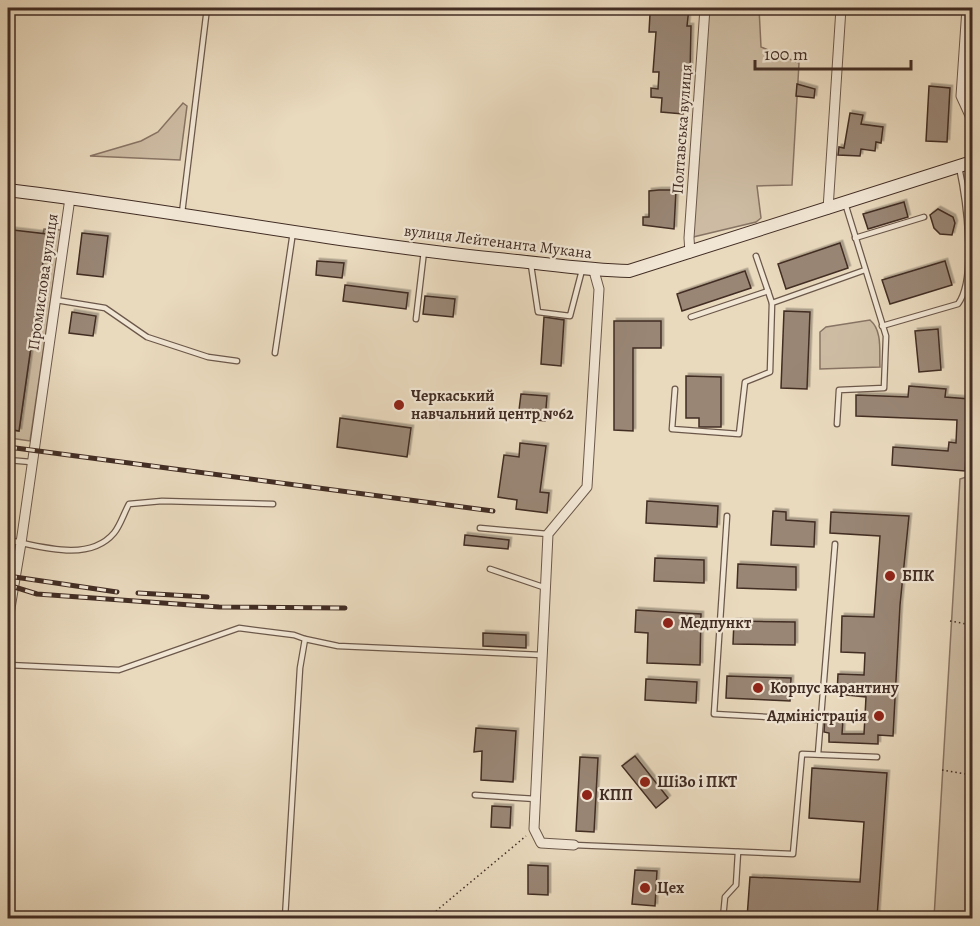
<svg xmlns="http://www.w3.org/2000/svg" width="980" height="926" viewBox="0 0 980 926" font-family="Alegreya,serif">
<defs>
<filter id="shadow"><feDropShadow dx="2.5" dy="-2.5" stdDeviation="0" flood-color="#0004"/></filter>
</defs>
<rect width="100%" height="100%" fill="#e9d9bd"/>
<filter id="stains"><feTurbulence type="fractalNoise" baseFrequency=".00333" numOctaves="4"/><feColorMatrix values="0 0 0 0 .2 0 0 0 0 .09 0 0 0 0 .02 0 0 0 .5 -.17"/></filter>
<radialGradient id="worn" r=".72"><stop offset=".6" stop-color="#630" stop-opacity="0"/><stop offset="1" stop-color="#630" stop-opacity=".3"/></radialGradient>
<g fill="#cdbca3" stroke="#887464" stroke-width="1.5">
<path d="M705,8H759L761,47L799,63L792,185L757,186L761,218L756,222L689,238Z"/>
<path d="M183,103L187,106L180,160L90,156L141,141L158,132Z"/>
<path d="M44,229L61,230L30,441L10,438L11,430L19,431L47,235L43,234Z"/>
<path d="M870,320C883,331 879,352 880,367L820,369V332L826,327Z"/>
<path d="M972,475V918H934L960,479Z"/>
</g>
<g fill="#998674" stroke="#422d24" stroke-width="1.5" filter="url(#shadow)">
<path d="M653,8H689L687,26H691L690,75L688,89H684L683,114L661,112L662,98L651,97V88L658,89L659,72H653L656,32H649L650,14H653Z"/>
<path d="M797,84L815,89L814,98L796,96Z"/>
<path d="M929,86L950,88L947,142L926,141Z"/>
<path d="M850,113L863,115L861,124L883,127L881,143L876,142L875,151L861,149L860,156L838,155L839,147L844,148Z"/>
<path d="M659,190H676L674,229L643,225V217H649V191Z"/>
<path d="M904,202L908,217L868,229L863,214Z"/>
<path d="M938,209L953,217L955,223L952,235L940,234L934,228L930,215Z"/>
<path d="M13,230L47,234L19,431L8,429V271Z"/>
<path d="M82,233L108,236L103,277L77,274Z"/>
<path d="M840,243L848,268L786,289L778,264Z"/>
<path d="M317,261L344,263L342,278L316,275Z"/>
<path d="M945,261L952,285L890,304L882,280Z"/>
<path d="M745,271L751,288L682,311L677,294Z"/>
<path d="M345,285L408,293L406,309L343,301Z"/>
<path d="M425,296L455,299L453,317L423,314Z"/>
<path d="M784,311L810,312L807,389L781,388Z"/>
<path d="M72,312L96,316L93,336L69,333Z"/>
<path d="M544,317L564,320L561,366L541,364Z"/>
<path d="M614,321H661V348H633V431L614,430Z"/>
<path d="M938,329L941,370L919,372L915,331Z"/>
<path d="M686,376L721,377V427H699V418H686Z"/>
<path d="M909,386L946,389L945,397L970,399L965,471L892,465L893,447L948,451L949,442L956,443L957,420L856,416V395L908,397Z"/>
<path d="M521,394L547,396L545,421L518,418Z"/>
<path d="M340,418L411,428L407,457L337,447Z"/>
<path d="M520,443L546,446L540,492L549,493L547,513L516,509L517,500L498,497L504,455L519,457Z"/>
<path d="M647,501L718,506L717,527L646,523Z"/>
<path d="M773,511L786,512V520L815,522L814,547L771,545Z"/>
<path d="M831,512L909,516L900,605L893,736L878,735V744L829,742V733L824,732L825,718L843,720L842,734H864L866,697L837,694L838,674L864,675L865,653L841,652L842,616L874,617L880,536L830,533Z"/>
<path d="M465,535L509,540L508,549L464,545Z"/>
<path d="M655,558L704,560V583L654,581Z"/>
<path d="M738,564L796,567V590L737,588Z"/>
<path d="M636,610L701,614L700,665L647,663L648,633L635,632Z"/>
<path d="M734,621L795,622V645L733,644Z"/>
<path d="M483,633L526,635V648L483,646Z"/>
<path d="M727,676L791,678L790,701L726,698Z"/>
<path d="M646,679L697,682L696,703L645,700Z"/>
<path d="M476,728L516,731L513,782L481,780L482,751L474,752Z"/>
<path d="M635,756L668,798L656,808L622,766Z"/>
<path d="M580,757L598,758L594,832L576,831Z"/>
<path d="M812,768L887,773L877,918H747L750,877L860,882L864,822L809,818Z"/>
<path d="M492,806L511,807L510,828L491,827Z"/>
<path d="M528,865L548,866V895L528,894Z"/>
<path d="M635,870L657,871L655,906L632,904Z"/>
</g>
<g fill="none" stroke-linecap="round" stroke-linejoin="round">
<defs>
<g id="lane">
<path d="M182,213L207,8"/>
<path d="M855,238L924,217"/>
<path d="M756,256L772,303"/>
<path d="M531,265L538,312L570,316L582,270"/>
<path d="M56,300L105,308L147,337L208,357L237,361"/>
<path d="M691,317L768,291"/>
<path d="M416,319L424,251"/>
<path d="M882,326L958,304C977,278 966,199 959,167"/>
<path d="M275,353L293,232"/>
<path d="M675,389L672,429L739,434L745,382L770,372L772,303L865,270"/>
<path d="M837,424L839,390L884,388L886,336L845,203"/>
<path d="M8,460L31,462"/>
<path d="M727,516L714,714L821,720"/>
<path d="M480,528L548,534"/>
<path d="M8,540C39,546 89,563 114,533C120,526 124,513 129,504L162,501L273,504"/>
<path d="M490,569L546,588"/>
<path d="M8,665L119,670L239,628L294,635L305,639"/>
<path d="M818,754L835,544"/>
<path d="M475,795L536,799"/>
<path d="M574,845L793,854L802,754L877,757"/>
<path d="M285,918L300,668L305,639L338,646L542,655"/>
<path d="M723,918L725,897L736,885L738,852"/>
</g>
<g id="street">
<path d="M967,8L961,96L972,120"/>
<path d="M828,209L841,8"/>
<path d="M690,253L689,238L705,8"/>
<path d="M8,620L21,543L70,198"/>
<path d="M574,845L541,843L534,829L548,534L587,487L599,289L594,271"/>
</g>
<path id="secondary" d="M8,190C171,210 334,242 498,259C542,263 584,270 629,271L972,162"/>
</defs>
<use href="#lane" stroke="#6c584a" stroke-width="7"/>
<use href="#street" stroke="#6c584a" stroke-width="11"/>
<use href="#secondary" stroke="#422d24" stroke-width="14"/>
<g stroke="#422d24" stroke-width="1.5" stroke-dasharray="1.5 3" stroke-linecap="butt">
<path d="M950,621L972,625"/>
<path d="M942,770L972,775"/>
<path d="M405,918L436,911L526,836"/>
</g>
<use href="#lane" stroke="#f1e6d4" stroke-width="4.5"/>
<use href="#street" stroke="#f1e6d4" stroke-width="9"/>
<use href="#secondary" stroke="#f1e6d4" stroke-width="12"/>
<defs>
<g id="rail">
<path d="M8,447L493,511"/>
<path d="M8,576L117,592"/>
<path d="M8,585L37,594L219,607L345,608"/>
<path d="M138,593L207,597"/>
</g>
</defs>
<use href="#rail" stroke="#422d24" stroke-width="5"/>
<use href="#rail" stroke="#f1e6d4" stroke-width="3" stroke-dasharray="9" stroke-linecap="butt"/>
</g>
<g fill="#8f2418" stroke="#f1e6d4" stroke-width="2">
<circle cx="399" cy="405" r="6"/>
<circle cx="890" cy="576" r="6"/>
<circle cx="668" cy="623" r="6"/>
<circle cx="758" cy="688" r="6"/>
<circle cx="879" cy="716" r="6"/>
<circle cx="645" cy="782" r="6"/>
<circle cx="587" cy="795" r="6"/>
<circle cx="645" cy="888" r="6"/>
</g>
<g text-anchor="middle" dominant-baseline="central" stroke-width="4.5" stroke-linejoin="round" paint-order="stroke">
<g font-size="16" fill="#422d24" stroke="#f1e6d4">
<text transform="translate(682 129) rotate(-86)">Полтавська вулиця</text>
<text transform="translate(498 242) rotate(7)">вулиця Лейтенанта Мукана</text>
<text transform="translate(43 282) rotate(-82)">Промислова вулиця</text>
</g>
<g font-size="16" font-weight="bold" fill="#422d24" stroke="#f1e6d4" text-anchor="start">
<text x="411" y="396">Черкаський<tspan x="411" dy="18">навчальний центр №62</tspan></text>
<text x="902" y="576">БПК</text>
<text x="680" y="623">Медпункт</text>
<text x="770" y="688">Корпус карантину</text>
<text x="867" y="716" text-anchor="end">Адміністрація</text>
<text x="657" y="782">ШіЗо і ПКТ</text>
<text x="599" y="795">КПП</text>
<text x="657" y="888">Цех</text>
</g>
</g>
<rect width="980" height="926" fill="none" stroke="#e9d9bd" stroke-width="30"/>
<rect x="9" y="9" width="962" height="908" fill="none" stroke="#422d24" stroke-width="3"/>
<rect x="15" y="15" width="950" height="896" fill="none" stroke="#422d24" stroke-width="1.5"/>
<path d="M755 60v9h156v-9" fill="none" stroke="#422d24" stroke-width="3"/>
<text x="764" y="60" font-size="18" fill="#422d24" stroke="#f1e6d4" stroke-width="4.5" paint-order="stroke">100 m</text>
<rect width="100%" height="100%" filter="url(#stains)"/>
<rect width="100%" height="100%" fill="url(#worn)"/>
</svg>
